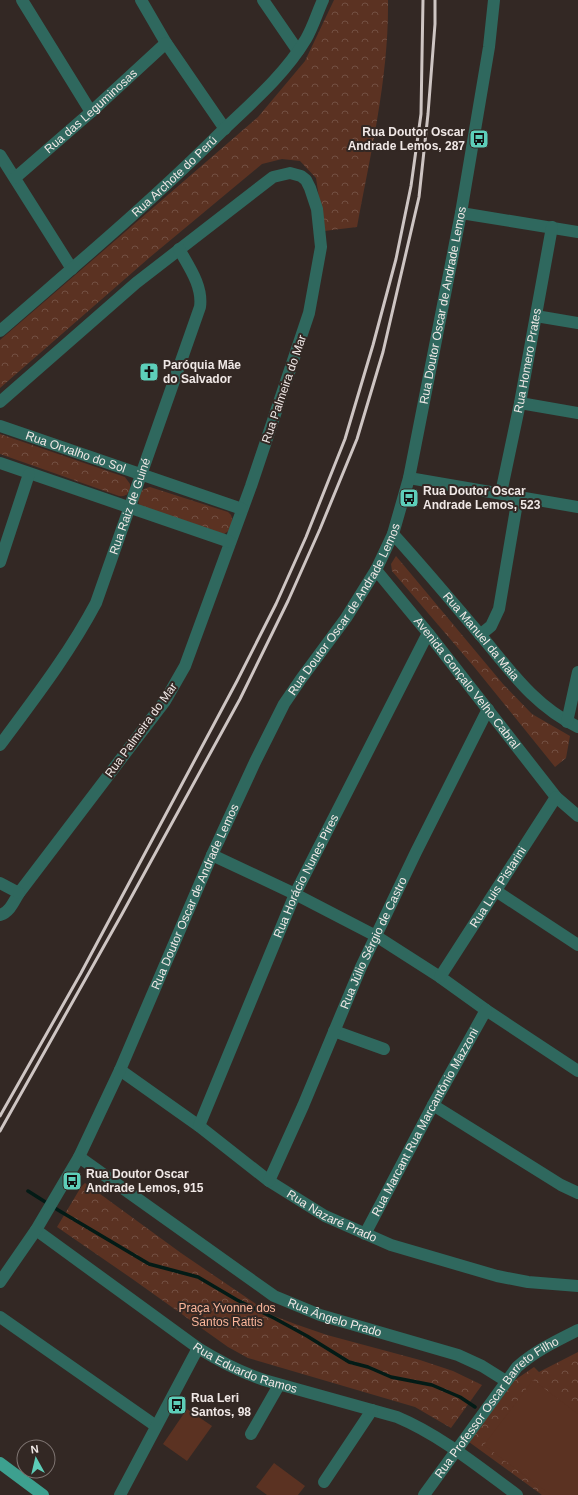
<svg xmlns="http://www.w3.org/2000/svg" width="578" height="1495" viewBox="0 0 578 1495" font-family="Arial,sans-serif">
<defs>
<pattern id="park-crowns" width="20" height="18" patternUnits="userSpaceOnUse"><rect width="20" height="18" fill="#5b3222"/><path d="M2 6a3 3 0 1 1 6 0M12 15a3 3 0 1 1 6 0" fill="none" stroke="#735042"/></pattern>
</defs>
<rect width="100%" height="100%" fill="#332824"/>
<g fill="url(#park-crowns)">
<path d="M334,0H388C389,76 371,152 357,227L324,231L316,178L300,161L282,159L262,164L149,258L0,388V340L258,117L305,61Z"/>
<path d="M0,434L125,477L130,484C131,492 127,497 119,496L0,454Z"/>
<path d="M150,487L228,512L231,515L233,521L230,530L224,534L141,507C135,499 139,489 150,487Z"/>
<path d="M396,556L503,684L532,714L570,736L566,758L555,767L475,668L392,571L391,564Z"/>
<path d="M85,1183L181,1253L272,1315L295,1324L327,1335L420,1360L453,1371L482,1385L451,1428L415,1407L248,1358L228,1347L131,1278L57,1227L81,1187Z"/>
<path d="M578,1352V1495H542L469,1442L515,1380L534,1367L539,1372Z"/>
</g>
<g fill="#5b3222">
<path d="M533,1380L578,1414V1495H551L484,1445Z"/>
<path d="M187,1409L212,1426L187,1461L163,1444Z"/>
<path d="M274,1463L305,1486L298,1495H267L256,1487Z"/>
</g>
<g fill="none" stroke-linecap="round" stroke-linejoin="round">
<path stroke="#031b16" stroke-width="3.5" d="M28,1191L58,1210L149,1264L198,1277L237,1300L274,1318L307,1336L349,1362L368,1367L391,1377L432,1385L460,1397L475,1407"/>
<g stroke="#2f685e" stroke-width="12">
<path d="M22,0L91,112"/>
<path d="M141,0L166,43L225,129"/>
<path d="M263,0L298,51"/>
<path d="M0,155L72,269"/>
<path id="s1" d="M15,178L91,112L166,43"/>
<path d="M461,213L578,232"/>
<path d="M536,316L578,323"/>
<path id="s2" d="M0,331C71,269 144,208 212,141C244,109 282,79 306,39C313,27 317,13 323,0"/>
<path d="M0,402L136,283L273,177L290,173L301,176L306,180L310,188L317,209L321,247L309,313L251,486L185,666L165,701L19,893C14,901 10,912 0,915"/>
<path d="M520,403L578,413"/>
<path id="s3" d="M0,426L242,509"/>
<path d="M0,463L230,542"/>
<path d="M409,478L578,507"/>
<path id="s4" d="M501,493L520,403L552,227"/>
<path id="s5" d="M393,534C424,568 453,603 483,638C512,673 536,707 578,727"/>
<path d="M0,562L29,474"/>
<path id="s6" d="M376,570L428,633L556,797L578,816"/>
<path d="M480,635L491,626L499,609L518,497"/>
<path d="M567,722L578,672"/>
<path id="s7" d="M0,745C34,699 69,654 96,603L200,307C203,286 189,267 179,249"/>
<path d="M212,855L295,894L376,936L440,977L486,1010L578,1071"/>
<path d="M0,883L19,893"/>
<path d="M496,891L578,945"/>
<path id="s8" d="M440,977L556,797"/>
<path d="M334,1031L384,1049"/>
<path id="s9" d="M120,1070L199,1126L269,1181L325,1216L391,1245L497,1276L528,1282L578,1286"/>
<path d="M433,1105L561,1185L578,1193"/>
<path id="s10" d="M199,1126L295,894L428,633"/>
<path id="s11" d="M79,1157L274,1296L320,1315L458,1355L482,1366L506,1381"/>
<path id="s12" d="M269,1181L303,1106L361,967L416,852L488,709"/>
<path id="s13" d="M36,1230L198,1348C219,1361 240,1372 264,1380L397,1417C440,1435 479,1467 517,1495"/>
<path id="s14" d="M365,1234L433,1105L486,1010"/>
<path id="s15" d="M0,1282L36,1230L79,1157L120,1070L212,855L255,762L284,704L301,679L346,618L376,570L393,534L409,478L461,213L489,47L494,0"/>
<path d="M0,1317L156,1426"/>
<path d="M251,1434L279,1385"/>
<path d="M324,1482L372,1410"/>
<path d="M120,1495L198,1348"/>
<path id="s16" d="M424,1495L517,1367C535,1351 556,1341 578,1330"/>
</g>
<path stroke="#3da08f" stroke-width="12" d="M0,1463L43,1495"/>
<g stroke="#cec5c3" stroke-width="3">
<path d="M0,1116L81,973L237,681L276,604L306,537L345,439L373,345L396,259L411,186L421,114L423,0"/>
<path d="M0,1131L122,914L240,699L288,601L320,529L357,439L383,352L419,197L428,114L435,24V0"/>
</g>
</g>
<defs>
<symbol id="bus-square" viewBox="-11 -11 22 22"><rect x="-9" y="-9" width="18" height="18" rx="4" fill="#5dceb9" stroke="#332824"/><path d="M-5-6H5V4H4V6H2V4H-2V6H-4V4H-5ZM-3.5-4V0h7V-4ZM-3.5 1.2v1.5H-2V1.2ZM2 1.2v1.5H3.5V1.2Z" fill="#111"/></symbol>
<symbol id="church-square" viewBox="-11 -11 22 22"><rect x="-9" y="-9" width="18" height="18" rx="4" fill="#5dceb9" stroke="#332824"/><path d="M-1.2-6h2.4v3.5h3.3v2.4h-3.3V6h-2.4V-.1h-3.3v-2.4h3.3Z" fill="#111"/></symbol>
</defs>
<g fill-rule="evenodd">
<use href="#bus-square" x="468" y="128" width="22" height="22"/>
<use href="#church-square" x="138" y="361" width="22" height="22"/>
<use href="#bus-square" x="398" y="487" width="22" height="22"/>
<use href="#bus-square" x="61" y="1170" width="22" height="22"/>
<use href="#bus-square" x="166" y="1394" width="22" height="22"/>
</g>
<g text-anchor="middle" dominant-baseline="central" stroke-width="4" stroke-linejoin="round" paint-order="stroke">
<g font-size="12" fill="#f0e8e6" stroke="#332824">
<text stroke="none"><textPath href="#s1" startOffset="101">Rua das Leguminosas</textPath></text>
<text stroke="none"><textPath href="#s2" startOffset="233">Rua Archote do Perú</textPath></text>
<text stroke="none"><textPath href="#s15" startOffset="1082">Rua Doutor Oscar de Andrade Lemos</textPath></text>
<text stroke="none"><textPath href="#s4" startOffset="135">Rua Homero Prates</textPath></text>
<text transform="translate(284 389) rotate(-71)">Rua Palmeira do Mar</text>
<text stroke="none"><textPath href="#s3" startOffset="80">Rua Orvalho do Sol</textPath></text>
<text stroke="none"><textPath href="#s7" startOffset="274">Rua Raiz de Guiné</textPath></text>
<text stroke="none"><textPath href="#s15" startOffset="758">Rua Doutor Oscar de Andrade Lemos</textPath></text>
<text stroke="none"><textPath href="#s5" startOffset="135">Rua Manuel da Maia</textPath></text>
<text stroke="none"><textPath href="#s6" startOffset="145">Avenida Gonçalo Velho Cabral</textPath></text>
<text transform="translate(141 730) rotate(-54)">Rua Palmeira do Mar</text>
<text stroke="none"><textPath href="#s10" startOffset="272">Rua Horácio Nunes Pires</textPath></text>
<text stroke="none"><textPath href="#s8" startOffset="107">Rua Luis Pistarini</textPath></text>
<text stroke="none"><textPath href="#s15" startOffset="433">Rua Doutor Oscar de Andrade Lemos</textPath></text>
<text stroke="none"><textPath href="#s12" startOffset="260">Rua Júlio Sérgio de Castro</textPath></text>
<text stroke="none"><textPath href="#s14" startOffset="127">Rua Marcant Rua Marcantônio Mazzoni</textPath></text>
<text stroke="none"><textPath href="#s9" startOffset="258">Rua Nazaré Prado</textPath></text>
<text stroke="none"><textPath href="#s11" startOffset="304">Rua Ângelo Prado</textPath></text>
<text stroke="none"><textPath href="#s13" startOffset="252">Rua Eduardo Ramos</textPath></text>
<text stroke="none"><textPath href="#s16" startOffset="115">Rua Professor Oscar Barreto Filho</textPath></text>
</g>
<g font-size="12" font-weight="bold" fill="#f0e8e6" stroke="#332824" text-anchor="start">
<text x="465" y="132" text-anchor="end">Rua Doutor Oscar<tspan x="465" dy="14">Andrade Lemos, 287</tspan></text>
<text x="163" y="365">Paróquia Mãe<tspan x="163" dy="14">do Salvador</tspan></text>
<text x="423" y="491">Rua Doutor Oscar<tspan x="423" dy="14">Andrade Lemos, 523</tspan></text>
<text x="86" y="1174">Rua Doutor Oscar<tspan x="86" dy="14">Andrade Lemos, 915</tspan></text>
<text x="191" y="1398">Rua Leri<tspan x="191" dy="14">Santos, 98</tspan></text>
</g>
<g font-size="12" fill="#fab59a" stroke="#332824">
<text x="227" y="1308">Praça Yvonne dos<tspan x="227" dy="14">Santos Rattis</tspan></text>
</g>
</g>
<g transform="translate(36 1459) rotate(352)"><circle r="19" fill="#332824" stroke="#7f7572"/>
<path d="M0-3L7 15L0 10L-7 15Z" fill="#5dceb9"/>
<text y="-6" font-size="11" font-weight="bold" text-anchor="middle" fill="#f0e8e6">N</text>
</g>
</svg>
